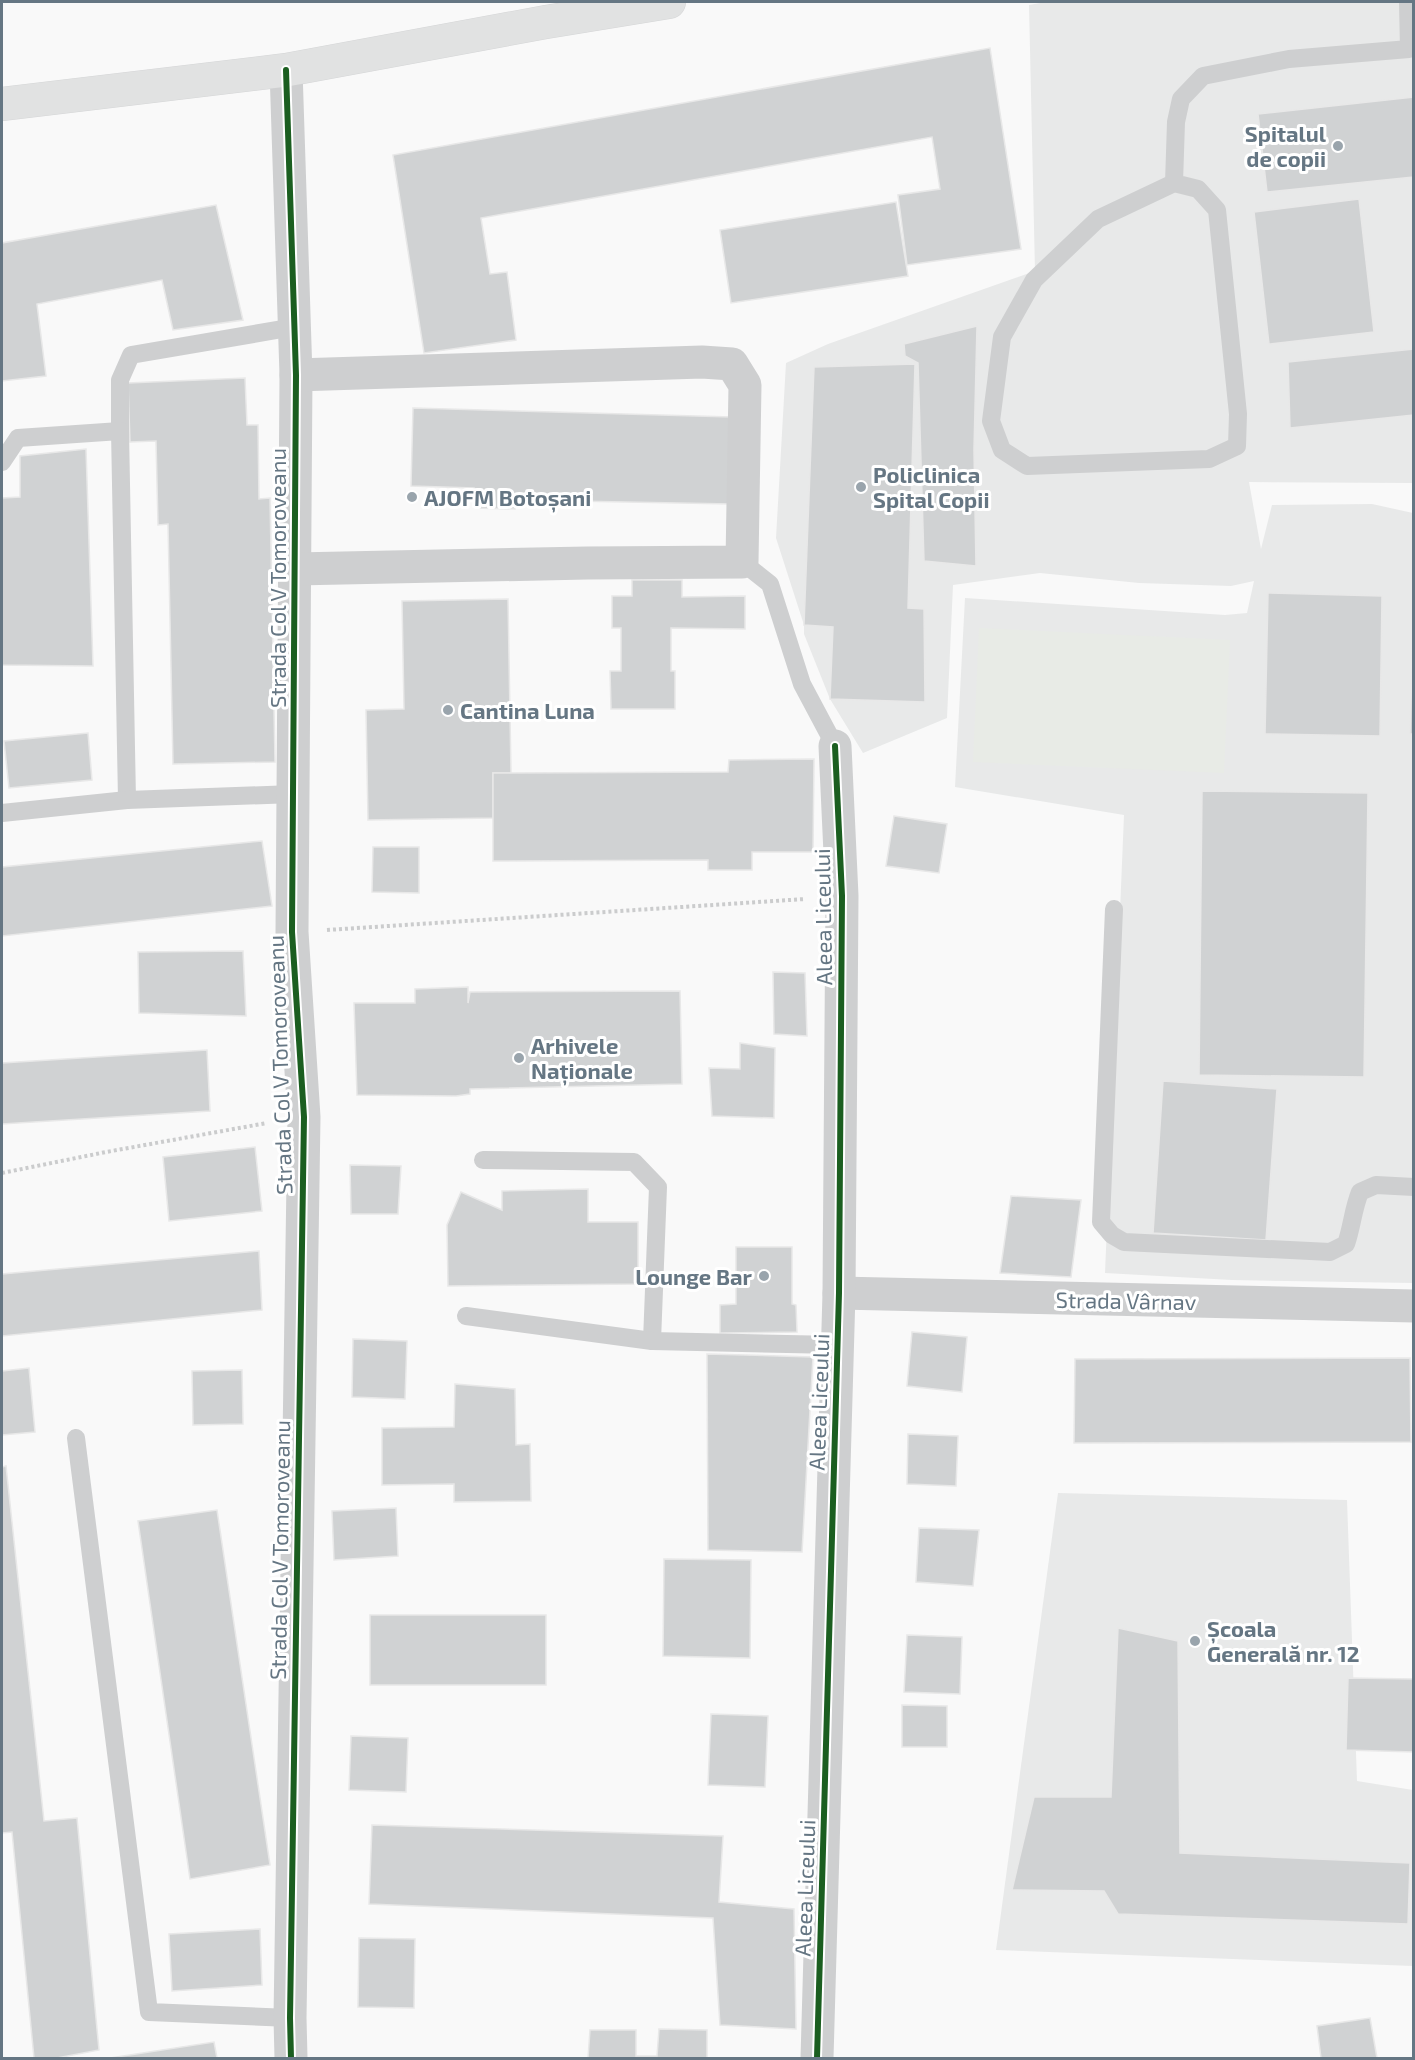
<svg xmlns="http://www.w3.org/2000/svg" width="1415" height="2060" viewBox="0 0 1415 2060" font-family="'Exo 2',sans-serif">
<rect width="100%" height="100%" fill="#f9f9f9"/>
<g fill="#e8e9e9">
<path d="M1046,2H1413V483L1249,482L1261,549L1272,505L1372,504L1413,513V1283L1232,1280L1105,1273L1124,815L955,787L965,598L1225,615L1247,613L1254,581L1231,586L1139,583L1040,573L953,585L947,718L863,753L830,699L804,634V625L776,538L786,363L828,344L1035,271L1029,5Z"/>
<path d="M1058,1493L1347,1500L1357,1781L1413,1790V1966L996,1950Z"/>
</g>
<path fill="#e8ebe6" d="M979,628L1230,640L1224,773L973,762Z"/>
<g fill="#d0d2d3" stroke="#e8e8e8" stroke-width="1.5">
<path d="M990,48L1021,249L907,265L898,195L940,189L932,137L481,218L490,274L507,272L516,340L424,353L393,155Z"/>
<path d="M1414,97V185L1413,177L1267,192L1258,114Z"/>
<path d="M1359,199L1374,332L1269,344L1254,212Z"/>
<path d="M896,202L908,276L731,303L720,230Z"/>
<path d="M216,205L243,320L173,330L162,280L37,304L46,376L2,381V243Z"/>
<path d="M977,326L974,450L976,566L924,561L918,363L905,356L904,344Z"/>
<path d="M1414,349V415L1290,428L1288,362Z"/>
<path d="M915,364L908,608L924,609L925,702L830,699L833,627L804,625L814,367Z"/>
<path d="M245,378L247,425H258L259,499L270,498L275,762L173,764L168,524L158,525L156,441L130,442L128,383Z"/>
<path d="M413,408L732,417V504L519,500L515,497V509L474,508V488L411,486Z"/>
<path d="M86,449L93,666L2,665V498L20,497V456Z"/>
<path d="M632,580H682V597L745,596V629L671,628V671H675V709H611L610,671H621V628H612V596H632Z"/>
<path d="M1268,593L1382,596L1380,736L1265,734Z"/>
<path d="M508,599L511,773H493V818L368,820L366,710L404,709L402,601Z"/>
<path d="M1413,633H1414V734H1410Z"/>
<path d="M88,733L92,780L9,788L4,741Z"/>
<path d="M814,759L813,852H752V870H708V860L493,861V773L728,772L729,760Z"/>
<path d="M1202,791L1368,793L1364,1077L1199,1075Z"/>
<path d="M894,816L947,824L939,873L886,866Z"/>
<path d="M262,841L272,906L2,936V867Z"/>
<path d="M373,847H419V893L372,892Z"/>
<path d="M243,951L246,1016L139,1013L138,952Z"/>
<path d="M773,972L805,973L807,1036L774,1034Z"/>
<path d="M468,987V1003L470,992L680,991L682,1084L470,1089V1094L456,1096L357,1095L354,1003H415V989Z"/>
<path d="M740,1043L775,1048L774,1118L712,1116L709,1068L740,1069Z"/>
<path d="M207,1050L210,1111L2,1124V1063Z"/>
<path d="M1163,1081L1277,1089L1266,1240L1153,1233Z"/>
<path d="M255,1147L262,1211L169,1221L163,1157Z"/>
<path d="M350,1165L401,1166L398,1214H351Z"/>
<path d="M588,1189V1222H638V1284L448,1286L447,1225L461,1192L502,1210V1191Z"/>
<path d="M1011,1196L1081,1200L1071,1277L1000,1273Z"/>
<path d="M736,1247H792V1304L796,1305L797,1332L720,1333V1305L736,1304Z"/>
<path d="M259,1251L262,1310L2,1336V1274Z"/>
<path d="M912,1332L967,1337L962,1392L907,1386Z"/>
<path d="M353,1339L407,1341L405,1399L352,1397Z"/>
<path d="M707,1354L813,1357L802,1552L708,1550Z"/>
<path d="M1410,1358L1411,1442L1074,1443L1075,1359Z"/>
<path d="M29,1368L35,1432L2,1435V1371Z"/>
<path d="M242,1370L243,1424L193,1425L192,1371Z"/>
<path d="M455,1384L515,1389L516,1445L530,1444L531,1501L454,1502V1484L382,1485V1428L454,1427Z"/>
<path d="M908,1434L958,1436L956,1486L907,1484Z"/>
<path d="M6,1466L44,1821L77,1818L99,2050L57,2058H34L12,1832L2,1833V1467Z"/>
<path d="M396,1508L398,1556L334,1560L332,1511Z"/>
<path d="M217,1510L270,1865L190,1879L138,1521Z"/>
<path d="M919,1528L979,1530L973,1586L916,1582Z"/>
<path d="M664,1559L751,1560L750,1658L663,1656Z"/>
<rect x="370" y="1615" width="176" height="70"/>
<path d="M1118,1628L1178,1641L1180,1853L1410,1863L1408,1924L1118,1914L1104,1891L1012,1890L1034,1797H1111Z"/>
<path d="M907,1635L962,1637L960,1694L904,1692Z"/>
<path d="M1348,1678L1414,1679V1752L1346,1750Z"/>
<path d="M902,1705L947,1706V1747H902Z"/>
<path d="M711,1714L768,1716L765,1787L708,1785Z"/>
<path d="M351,1736L408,1738L406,1792L349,1790Z"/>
<path d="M372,1825L723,1836L719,1902L794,1909L796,2029L720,2025L713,1918L369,1904Z"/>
<path d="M260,1929L262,1985L172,1991L169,1934Z"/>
<path d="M359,1938L415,1939L414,2008L358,2007Z"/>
<path d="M1370,2018L1377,2058H1321L1317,2026Z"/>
<path d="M659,2029L707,2030V2058H588L590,2030H636V2056H657Z"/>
<path d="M214,2042L217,2058H110Z"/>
</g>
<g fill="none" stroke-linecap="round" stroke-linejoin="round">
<defs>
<path id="secondary" d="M2,104L286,70L546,22L669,2"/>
</defs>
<use href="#secondary" stroke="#d5d6d7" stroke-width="34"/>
<g stroke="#cbcccd" stroke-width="4" stroke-dasharray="3 3" stroke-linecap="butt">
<path d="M327,930L805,899"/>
<path d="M2,1173L106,1152L267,1123"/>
</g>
<g stroke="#cecfd0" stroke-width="18">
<path d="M1174,183L1198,189L1217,210L1238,414L1237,446L1209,459L1027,466L1002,450L991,421L1002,337L1034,280L1098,219L1174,183L1176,122L1181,99L1203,76L1289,59L1409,49L1408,2"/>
<path d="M120,431V380L131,355L294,327"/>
<path d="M2,462L18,438L120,431L127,800"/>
<path d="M742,562L770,584L802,684L835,746"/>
<path d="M2,813L127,800L294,794"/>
<path d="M1114,909L1101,1222L1112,1235L1124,1242L1330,1252L1346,1244C1352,1227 1353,1209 1360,1192L1376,1185L1414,1187"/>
<path d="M483,1160L634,1162L658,1187L652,1341"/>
<path d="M466,1316L652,1341L837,1345"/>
<path d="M76,1438L149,2012L290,2018"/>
</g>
<g stroke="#cecfd0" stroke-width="33">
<path d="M286,70L296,375L292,932L304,1117L290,2018L291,2058"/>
<path d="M295,569L587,563L742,562L745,385L732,364L702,362L296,375"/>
<path d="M839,1293L1414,1306"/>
<path d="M817,2058L839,1293L842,896L835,746"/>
</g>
<use href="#secondary" stroke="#e1e2e2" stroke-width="33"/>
<defs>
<g id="cycleway">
<path d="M286,70L296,375L292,932L304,1117L290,2018L291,2058"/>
<path d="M817,2058L839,1293L842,896L835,746"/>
</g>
</defs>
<use href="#cycleway" stroke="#fff" stroke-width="10"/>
<use href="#cycleway" stroke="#1b5e20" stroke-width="6"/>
</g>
<g fill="#99a4ac" stroke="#fff" stroke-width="2">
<circle cx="1338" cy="146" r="6"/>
<circle cx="861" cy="487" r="6"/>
<circle cx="412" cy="497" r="6"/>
<circle cx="448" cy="710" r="6"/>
<circle cx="519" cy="1058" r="6"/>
<circle cx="764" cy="1276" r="6"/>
<circle cx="1195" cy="1641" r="6"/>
</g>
<g text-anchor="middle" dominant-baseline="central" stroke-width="6" stroke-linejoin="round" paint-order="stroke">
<g font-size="22" font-weight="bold" fill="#657683" stroke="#fff" text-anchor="start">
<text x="1326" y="133" text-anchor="end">Spitalul<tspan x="1326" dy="25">de copii</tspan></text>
<text x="873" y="474">Policlinica<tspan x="873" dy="25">Spital Copii</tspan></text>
<text x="424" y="497">AJOFM Botoșani</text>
<text x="460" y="710">Cantina Luna</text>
<text x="531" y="1045">Arhivele<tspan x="531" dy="25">Naționale</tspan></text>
<text x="752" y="1276" text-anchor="end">Lounge Bar</text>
<text x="1207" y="1628">Școala<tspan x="1207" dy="25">Generală nr. 12</tspan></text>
</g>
<g font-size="22" fill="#657683" stroke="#fff">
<text transform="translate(277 578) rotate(-90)">Strada Col V Tomoroveanu</text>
<text transform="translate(822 917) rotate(-91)">Aleea Liceului</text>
<text transform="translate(279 1065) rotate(-92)">Strada Col V Tomoroveanu</text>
<text transform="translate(1126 1300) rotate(1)">Strada Vârnav</text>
<text transform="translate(818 1402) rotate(-88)">Aleea Liceului</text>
<text transform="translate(279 1550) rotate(-89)">Strada Col V Tomoroveanu</text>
<text transform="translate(804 1888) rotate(-88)">Aleea Liceului</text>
</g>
</g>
<rect width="1415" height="2060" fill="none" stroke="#657683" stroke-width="6"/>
</svg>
